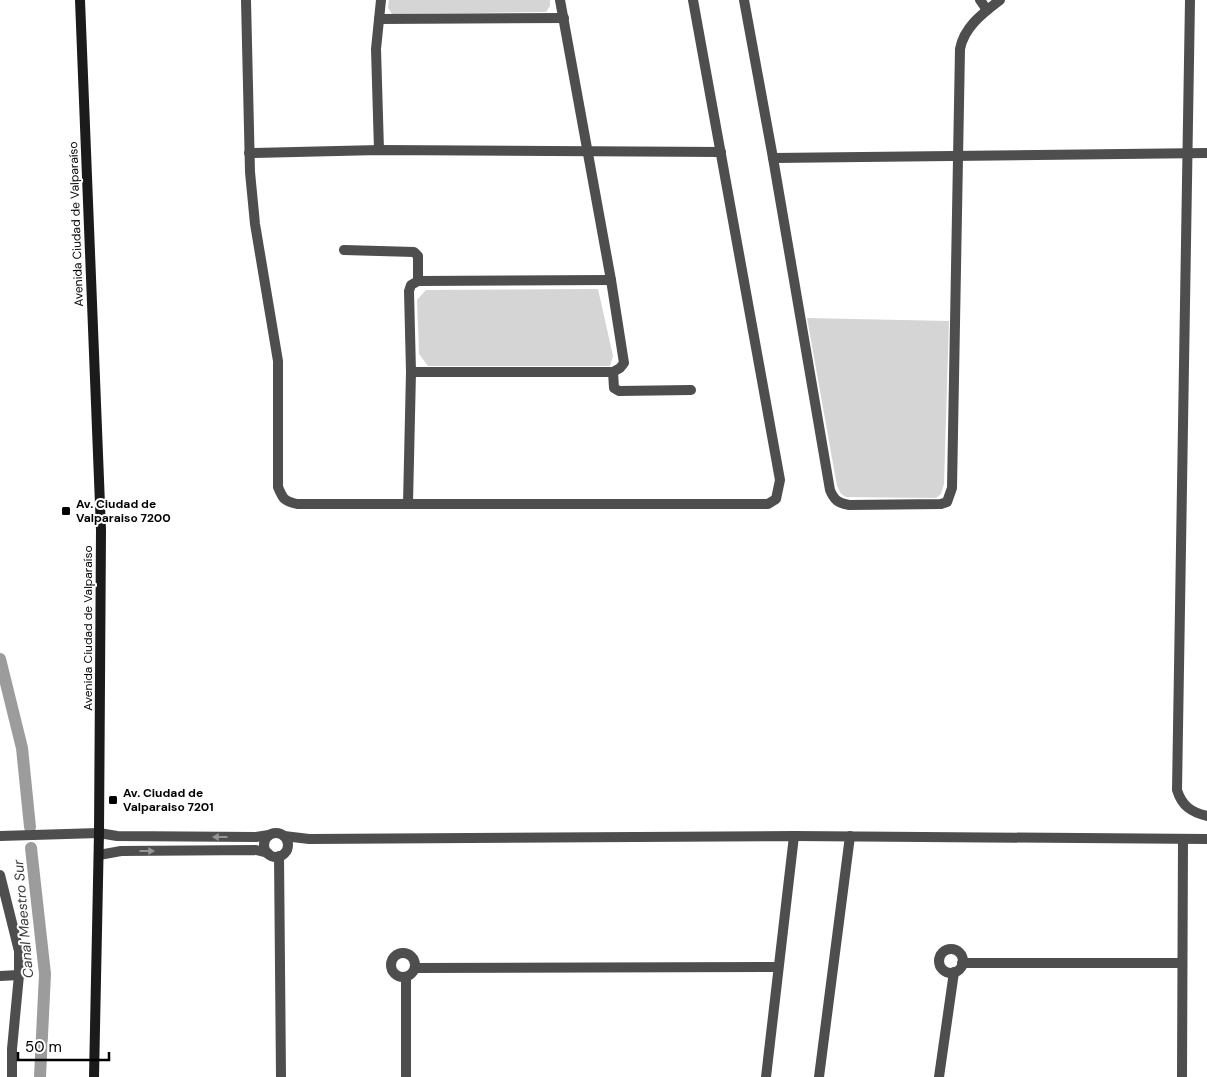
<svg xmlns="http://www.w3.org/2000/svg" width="1207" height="1077" viewBox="0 0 1207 1077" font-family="'DM Sans',sans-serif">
<rect width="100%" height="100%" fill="#fff"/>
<g fill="#d5d5d5">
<path d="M389,0H550V6L546,12L392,14L388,8Z"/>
<path d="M598,289L613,356L610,366H428L419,354L417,300L426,290Z"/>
<path d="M807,318L949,321L944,484L941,494L936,498L846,497L841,494L837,486Z"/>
</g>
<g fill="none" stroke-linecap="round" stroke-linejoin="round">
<g stroke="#9c9c9c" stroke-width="12">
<path d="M0,659L22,748L30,827"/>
<path d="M31,848L45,974L40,1077"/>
</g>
<g stroke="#4e4e4e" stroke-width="10">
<path d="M246,0L250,172L255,224L278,361V487C283,499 284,501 297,504H768L776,499L780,480L693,0"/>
<path d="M744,0L773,158L830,490C834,500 838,503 849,505L941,504L947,502L952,488L960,49C964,27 983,13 1000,0"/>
<path d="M980,0L987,10"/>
<path d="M1190,0L1177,790C1182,806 1191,812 1207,816"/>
<path d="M379,19L564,18"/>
<path d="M379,150L376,49L381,0"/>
<path d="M249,153L379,150L721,152"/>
<path d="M773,158L1207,153"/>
<path d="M344,250L414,252L418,256V281"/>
<path d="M411,372H613L620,368L624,363L611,280L560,0"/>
<path d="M613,372L614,388L619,391L691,390"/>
<path d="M408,503L411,372L409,291L411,285L418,281L611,280"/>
<circle cx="276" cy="845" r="12"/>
<path d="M0,836L99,833L117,836L256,837L269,835"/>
<path d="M284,836L309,839L794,836L766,1077"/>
<path d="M794,836L1207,839"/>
<path d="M99,855L121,851L256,850L268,853"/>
<path d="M279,856L281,1077"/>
<path d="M0,875L19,951V975L12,1049V1077"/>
<circle cx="951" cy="961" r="12"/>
<circle cx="403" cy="965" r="12"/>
<path d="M962,963H1182"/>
<path d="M415,968L778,967"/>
<path d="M0,976L19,975"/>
<path d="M406,977V1077"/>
<path d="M819,1077L850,836"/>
<path d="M939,1077L954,972"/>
<path d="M1182,1077L1183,839"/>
</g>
<path stroke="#1b1b1b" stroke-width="10" d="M80,0L101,530L99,833L94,1077"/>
</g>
<defs><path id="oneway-solid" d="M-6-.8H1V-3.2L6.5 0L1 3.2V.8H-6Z" transform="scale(1.25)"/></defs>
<g fill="#959595">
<use href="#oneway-solid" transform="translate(220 837) rotate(-180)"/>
<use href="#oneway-solid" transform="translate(147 851)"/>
</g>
<g fill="#000" stroke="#fff" stroke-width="2">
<rect x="61" y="506" width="10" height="10" rx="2.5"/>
<rect x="108" y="795" width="10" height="10" rx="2.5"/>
</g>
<g text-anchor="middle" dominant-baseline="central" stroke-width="4" stroke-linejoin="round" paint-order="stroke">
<g font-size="12" fill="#000" stroke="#fff">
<text transform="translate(76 224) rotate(-92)">Avenida Ciudad de Valparaíso</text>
<text transform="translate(88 628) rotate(-90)">Avenida Ciudad de Valparaíso</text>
</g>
<g font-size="12" font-weight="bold" fill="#000" stroke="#fff" text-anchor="start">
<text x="76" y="504">Av. Ciudad de<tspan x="76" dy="14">Valparaiso 7200</tspan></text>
<text x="123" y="793">Av. Ciudad de<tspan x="123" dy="14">Valparaiso 7201</tspan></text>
</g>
<g font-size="14" font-style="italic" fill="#3d3d3d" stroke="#fff">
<text transform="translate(23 919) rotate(-95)">Canal Maestro Sur</text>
</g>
</g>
<path d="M18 1052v8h91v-8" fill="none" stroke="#000000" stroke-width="2.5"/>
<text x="25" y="1052" font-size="15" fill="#000000" stroke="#ffffff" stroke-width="4" paint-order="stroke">50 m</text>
</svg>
